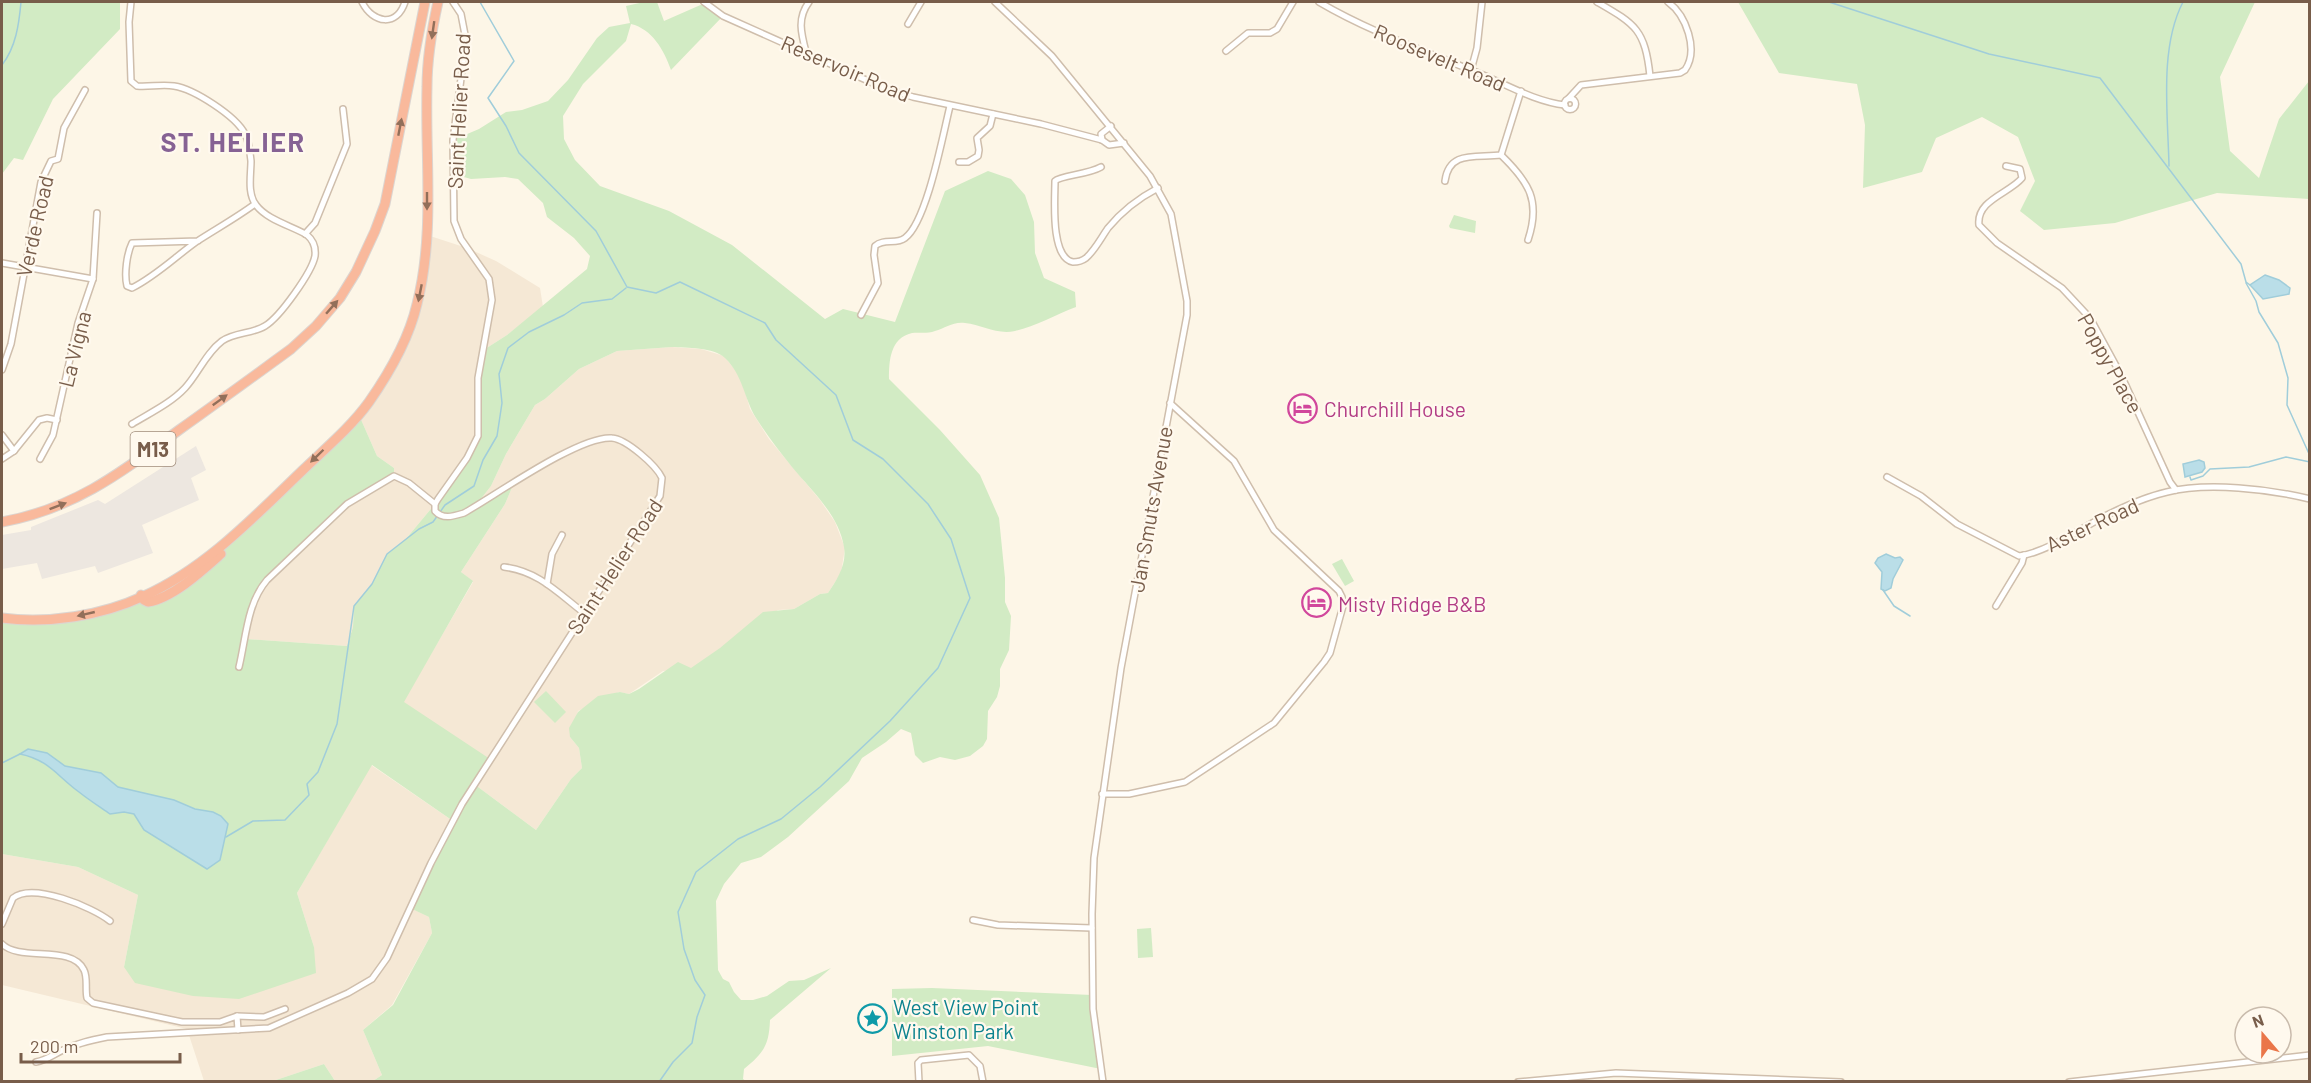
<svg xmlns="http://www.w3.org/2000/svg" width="2311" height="1083" viewBox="0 0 2311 1083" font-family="Barlow,sans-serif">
<rect width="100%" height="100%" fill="#fdf6e7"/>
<g fill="#f5e8d5">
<path d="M427,235L467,248L496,261L540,288L543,307L507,335L482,351L478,436L435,504L405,540L387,554L372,584L354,606L353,627L347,646L246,639L258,591L337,514L394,468L377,456L359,415L406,338Z"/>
<path d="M672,347L701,349L724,356L741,377L750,409L769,439L820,500L835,522L845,548L841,573L828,593L820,594L794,609L778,610L691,669L663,671L629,694L619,692L578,711L570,737L579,748L582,768L571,779L536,830L474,784L403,702L473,582L461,572L505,504L513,485L474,507L491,486L506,454L535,405L545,399L579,369L617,351Z"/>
<path d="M371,765L453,821L411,908L429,917L432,933L392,1005L363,1030L382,1075L373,1081H335L324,1064L273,1081H204L187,1029L2,985V854L78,867L138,895L124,967L314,947L297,893Z"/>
</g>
<path fill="#ede7e0" d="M196,446L206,470L191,478L199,500L142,525L153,553L98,573L95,566L42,579L37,563L2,569V535L31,530V527L98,500L105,504Z"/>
<g fill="#d2ebc4" fill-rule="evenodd">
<path d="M2,2H120V29L53,99L23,160L14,158L2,174Z"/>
<path d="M644,2H657L664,21L705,3L723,16L671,70C664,50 652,29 631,24L626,41L583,84L563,116L564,139L575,160L600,186L669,211L732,245L825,319L843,309L895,322L945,191L988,171L1011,179L1025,195L1034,222L1035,253L1044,278L1075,292L1076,307C1057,314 1034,327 1015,331C997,335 982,325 965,323C954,321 945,328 935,331C927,334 919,332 912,333C890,338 889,361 889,379L940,430L980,475L999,518L1005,578V602L1011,616L1009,650L1000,669V686L997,697L988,711L987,739L983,746L970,756L955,760L940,757L923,763L915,755L911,733L901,729L886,742L862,758L849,781L788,837L761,857L741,863L724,884L716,901L718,970L723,979L729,982L734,992L741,1000H753L767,996L789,981L804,980L831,968L770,1020C769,1045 764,1053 744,1069L743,1079L746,1081H373L382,1075L363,1030L393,1005L432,933L429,917L410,908L453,821L372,765L297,893L314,947L316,973L239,999L193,996L135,983L124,967L138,895L78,867L2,854V618H57L142,597L195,567L359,415L377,456L394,468V476L354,500L258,591L246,639L347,646L353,627L354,606L372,584L387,554L405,540L435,504L476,442L477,392L482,351L507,335L587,269L590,256L574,238L547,217L543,203L518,179L505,177L471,179L453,174V140L479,129L506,112L522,110L548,101L568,80L597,38L609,27L630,23L626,6ZM672,347C686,348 714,347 725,358C743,375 744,398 756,418C767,435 779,451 792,467C811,490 839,515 844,547C847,564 837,580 828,593L820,594L794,609L763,612L720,648L691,668L678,662L639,689L629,694L620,692L598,696L578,712L569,728L570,737L579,748L582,768L571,779L536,830L474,784L490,759L404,702L473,581L461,572L505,504L513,485L476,505L491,486L506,454L535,405L545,399L579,369L617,351Z"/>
<path d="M1738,2H2255L2220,77L2230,151L2259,178L2279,119L2309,81V199L2217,193L2115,223L2044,230L2020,211L2035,181L2018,137L1982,117L1936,138L1922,172L1863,188L1865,125L1857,84L1779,73Z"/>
<path d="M1454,215L1476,221L1475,233L1450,228L1449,226Z"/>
<path d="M1342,559L1354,581L1345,586L1332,564Z"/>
<path d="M546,691L566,712L555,723L534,702Z"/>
<path d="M1151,928L1153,957L1138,958L1137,929Z"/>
<path d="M932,988L1092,995L1101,1069L988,1046L892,1056V989Z"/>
<path d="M324,1064L335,1081H273Z"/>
</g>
<g fill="#badee8" stroke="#a0cdda" stroke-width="1.5">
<path d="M2265,275L2279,280L2290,288L2289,294L2263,299L2250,285Z"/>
<path d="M2199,460L2204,462L2205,468L2202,472L2185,477L2183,464Z"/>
<path d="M1886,554L1895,558L1900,557L1903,560L1893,579L1891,588L1885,591L1881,589L1882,572L1875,563L1878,558Z"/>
<path d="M28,749L47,753L65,766L101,773L118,787L174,800L195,809L213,812L221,816L228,824L220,860L207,869L144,830L134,814L124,812L110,814C100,807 89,800 79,792C57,776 49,760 20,754Z"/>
</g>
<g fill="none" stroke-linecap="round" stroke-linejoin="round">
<g stroke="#a0cdda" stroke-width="1.5">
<path d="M480,2L514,61L488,98L506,126L519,153L596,231L627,287L656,293L680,282L765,323L776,340L836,395L853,440L883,459L928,504L951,539L970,598L938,668L890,721L820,787L781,819L738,839L696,872L678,912L684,949L695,980L705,995L697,1017L692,1043L673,1062L659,1082"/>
<path d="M1829,2L1989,54L2100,78L2241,264L2246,282L2250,285"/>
<path d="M2,65C16,47 19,24 21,2"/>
<path d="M2169,166C2168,115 2159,48 2183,2"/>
<path d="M2246,283L2256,301L2259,312L2278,343L2288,378L2287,405L2310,456"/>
<path d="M2190,477L2191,480L2203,476L2210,469L2249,467L2286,457L2310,462"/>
<path d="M1883,590L1894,606L1910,616"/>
<path d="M2,763L20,754"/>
<path d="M226,837L253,821L285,820L309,795L307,784L318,772L337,724L354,606L372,584L387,554L419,529L433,522L445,505L474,486L483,460L497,436L502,403L499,374L508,348L529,332L564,315L582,303L612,299L626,288"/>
</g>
<defs>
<g id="minor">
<path d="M131,2L129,22L131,81L137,86C150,87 162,84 174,86C194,89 236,116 245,134C249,141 250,152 251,161C251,175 247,193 256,205C267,220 292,226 307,235C313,240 316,247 315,256C312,272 280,317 265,326C252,334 235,332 222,341C206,353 198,374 185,388C171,403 150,413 132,424"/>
<path d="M362,2C373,24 397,27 405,2"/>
<path d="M704,2L723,16L884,88L913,97L1041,124L1102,140L1109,145L1124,143"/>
<path d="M995,2L1052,56L1150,176L1171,214L1187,301V315L1121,668L1094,858L1092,914L1093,1009L1103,1082"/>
<path d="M1319,2C1370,32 1428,52 1483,75C1509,86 1537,102 1565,105"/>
<path d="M1597,2C1635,24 1645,29 1650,76"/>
<path d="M908,24L921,2"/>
<path d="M1226,51L1248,33H1270L1277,29L1293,2"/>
<path d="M806,52C801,33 797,18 809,2"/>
<path d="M1471,70L1477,48L1482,2"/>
<path d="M1569,98L1581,85L1680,73L1685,70C1699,50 1686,15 1668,2"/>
<circle cx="1570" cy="104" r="5.5"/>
<path d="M1102,140L1101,134L1111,126"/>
<path d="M1501,155C1529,182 1541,201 1528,240"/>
<path d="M959,162H968L978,156L979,150L977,138L990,126L993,114"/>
<path d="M2006,166L2020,169L2022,178C2010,193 1976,200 1979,225L1997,243L2062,288L2090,318L2121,375L2170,482L2176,490"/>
<path d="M1101,167C1087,175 1061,175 1055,181C1055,198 1050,258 1073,262C1077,262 1082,261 1086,258C1095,250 1101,238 1108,228C1122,211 1139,198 1158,188"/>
<path d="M1445,181C1449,150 1476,158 1501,155L1521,91"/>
<path d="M305,234L315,223L347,144L343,109"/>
<path d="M198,241L132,243C127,253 124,274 127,286L132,288C156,276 175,257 196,242C216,229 236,218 255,204"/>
<path d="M2,263L93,279L78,323L53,435L40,459"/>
<path d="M93,279L97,213"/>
<path d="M861,315L878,283L874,255L875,246C884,238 896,245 905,238C927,222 943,134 950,106"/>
<path d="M2,370L11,344L41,182L51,161L58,159L64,128L85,90"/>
<path d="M2,435L14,451"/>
<path d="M2,459L14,451L39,420L47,418L57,420"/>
<path d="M1887,477L1921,496L1957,524L2019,556C2044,553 2081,529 2103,517C2123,507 2145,497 2167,492C2207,482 2270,489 2310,499"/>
<path d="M504,567C538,571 558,593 584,613"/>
<path d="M547,584L552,554L562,535"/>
<path d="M1996,606L2022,563L2024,555"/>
<path d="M239,667C246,638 247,603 267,580L347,504L394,476L409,483L435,504"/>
<path d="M1102,794H1129L1185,782L1274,723L1324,662L1330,653L1343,606L1342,597L1339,591L1274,530L1234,461L1170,403"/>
<path d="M973,920L998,925L1092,928"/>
<path d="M2,924L13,898C33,882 92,907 110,921"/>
<path d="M2,944C20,962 72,944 84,970C88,978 85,989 87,998L93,1003L182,1022H220L237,1016L238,1030"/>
<path d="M237,1016L264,1017L285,1009"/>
<path d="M36,1062C47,1060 54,1054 63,1050C77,1043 92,1040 107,1037L269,1028L348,993L372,979L387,958L431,863L462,804L660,496L662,478C656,465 626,439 612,438C580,435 496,495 464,513C454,516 443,520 435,511V504L438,499L467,458L478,436V378L492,300L489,279L461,239L454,221L453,140L466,40L461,14L453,2"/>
<path d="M919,1082L918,1063L921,1060L969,1055L980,1066L983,1082"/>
<path d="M1518,1082L1616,1073L1841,1082"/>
<path d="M2069,1082L2310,1055"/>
</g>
<g id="motorway">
<path d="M2,522C74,509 122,472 179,430C217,403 254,376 291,349L316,326L340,298L356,272L375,231L385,204L425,2"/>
<path d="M141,595L144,600L148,602C173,598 203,570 221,554"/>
<path d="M2,618C48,624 101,616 144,596C206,568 254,517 303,470C326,448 351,427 369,402C390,372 409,339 417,304C435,234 425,159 427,87C427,58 432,29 438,2"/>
</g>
</defs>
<use href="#minor" stroke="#cfbeac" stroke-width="8"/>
<use href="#motorway" stroke="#dcd5d0" stroke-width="11"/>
<use href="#minor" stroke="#fff" stroke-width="5"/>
<use href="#motorway" stroke="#f9b99c" stroke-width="9"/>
</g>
<defs><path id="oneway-solid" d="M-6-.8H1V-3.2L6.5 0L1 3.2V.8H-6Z" transform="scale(1.5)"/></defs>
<g fill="#926f5a">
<use href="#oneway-solid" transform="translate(433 30) rotate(98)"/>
<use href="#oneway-solid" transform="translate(400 127) rotate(-79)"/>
<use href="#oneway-solid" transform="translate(427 201) rotate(90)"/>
<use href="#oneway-solid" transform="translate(420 293) rotate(101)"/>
<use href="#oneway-solid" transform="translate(332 307) rotate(-49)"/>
<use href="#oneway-solid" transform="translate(220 400) rotate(-36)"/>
<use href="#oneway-solid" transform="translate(317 456) rotate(136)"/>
<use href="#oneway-solid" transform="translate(58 506) rotate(-21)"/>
<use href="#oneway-solid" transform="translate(86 614) rotate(167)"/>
</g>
<defs>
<symbol id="hotel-ring" viewBox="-11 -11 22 22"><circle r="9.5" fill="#fff9ee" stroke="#d1479c" stroke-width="1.5"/><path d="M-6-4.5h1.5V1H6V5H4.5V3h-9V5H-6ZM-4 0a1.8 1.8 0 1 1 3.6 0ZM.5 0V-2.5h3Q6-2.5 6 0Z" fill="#d1479c"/></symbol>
<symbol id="sight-ring" viewBox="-11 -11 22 22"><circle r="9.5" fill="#fff9ee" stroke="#0f9aa8" stroke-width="1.5"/><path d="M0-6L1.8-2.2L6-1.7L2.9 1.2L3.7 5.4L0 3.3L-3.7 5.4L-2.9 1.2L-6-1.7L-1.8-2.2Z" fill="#0f9aa8"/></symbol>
</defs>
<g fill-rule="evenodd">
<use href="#hotel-ring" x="1286" y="392" width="33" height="33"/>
<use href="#hotel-ring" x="1300" y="586" width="33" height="33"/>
<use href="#sight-ring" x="856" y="1002" width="33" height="33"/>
</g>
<g text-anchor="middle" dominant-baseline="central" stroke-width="4.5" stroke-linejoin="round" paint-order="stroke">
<rect fill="#fff9ee" stroke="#a08c7b" stroke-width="1.5" x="130.5" y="432" width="45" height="34" rx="4.5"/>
<g font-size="20" font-weight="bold" fill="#785d4a">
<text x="153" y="449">M13</text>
</g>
<g font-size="21" fill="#785d4a" stroke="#fff9ee">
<text transform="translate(1440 57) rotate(23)">Roosevelt Road</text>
<text transform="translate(846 68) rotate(23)">Reservoir Road</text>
<text transform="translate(458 111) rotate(-87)">Saint Helier Road</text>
<text transform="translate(34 226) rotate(-77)">Verde Road</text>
<text transform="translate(74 349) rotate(-76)">La Vigna</text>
<text transform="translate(2111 363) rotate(61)">Poppy Place</text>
<text transform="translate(1150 509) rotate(-80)">Jan Smuts Avenue</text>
<text transform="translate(2092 524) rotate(-25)">Aster Road</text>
<text transform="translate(614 566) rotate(-57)">Saint Helier Road</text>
</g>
<g font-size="21" fill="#b23c85" stroke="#fff9ee" text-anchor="start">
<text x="1324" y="408">Churchill House</text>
<text x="1338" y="603">Misty Ridge B&amp;B</text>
</g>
<g font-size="21" fill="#0d838f" stroke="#fff9ee" text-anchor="start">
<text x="893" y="1006">West View Point<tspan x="893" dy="24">Winston Park</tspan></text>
</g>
<g font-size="27" font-weight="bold" letter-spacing="1.5" fill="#866294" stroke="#fff9ee">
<text x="233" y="141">ST. HELIER</text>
</g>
</g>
<rect width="2311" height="1083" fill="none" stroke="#785d4a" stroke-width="6"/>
<g transform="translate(2263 1035) rotate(340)"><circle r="28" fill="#fff9ee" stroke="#c9bbac" stroke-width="1.5"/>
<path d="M0-4.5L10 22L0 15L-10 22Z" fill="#ea7649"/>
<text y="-9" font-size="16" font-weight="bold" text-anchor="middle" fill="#785d4a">N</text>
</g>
<path d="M21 1053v9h159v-9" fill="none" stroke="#785d4a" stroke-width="3"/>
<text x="30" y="1053" font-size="18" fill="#785d4a" stroke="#fff9ee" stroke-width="4.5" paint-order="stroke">200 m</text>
</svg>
